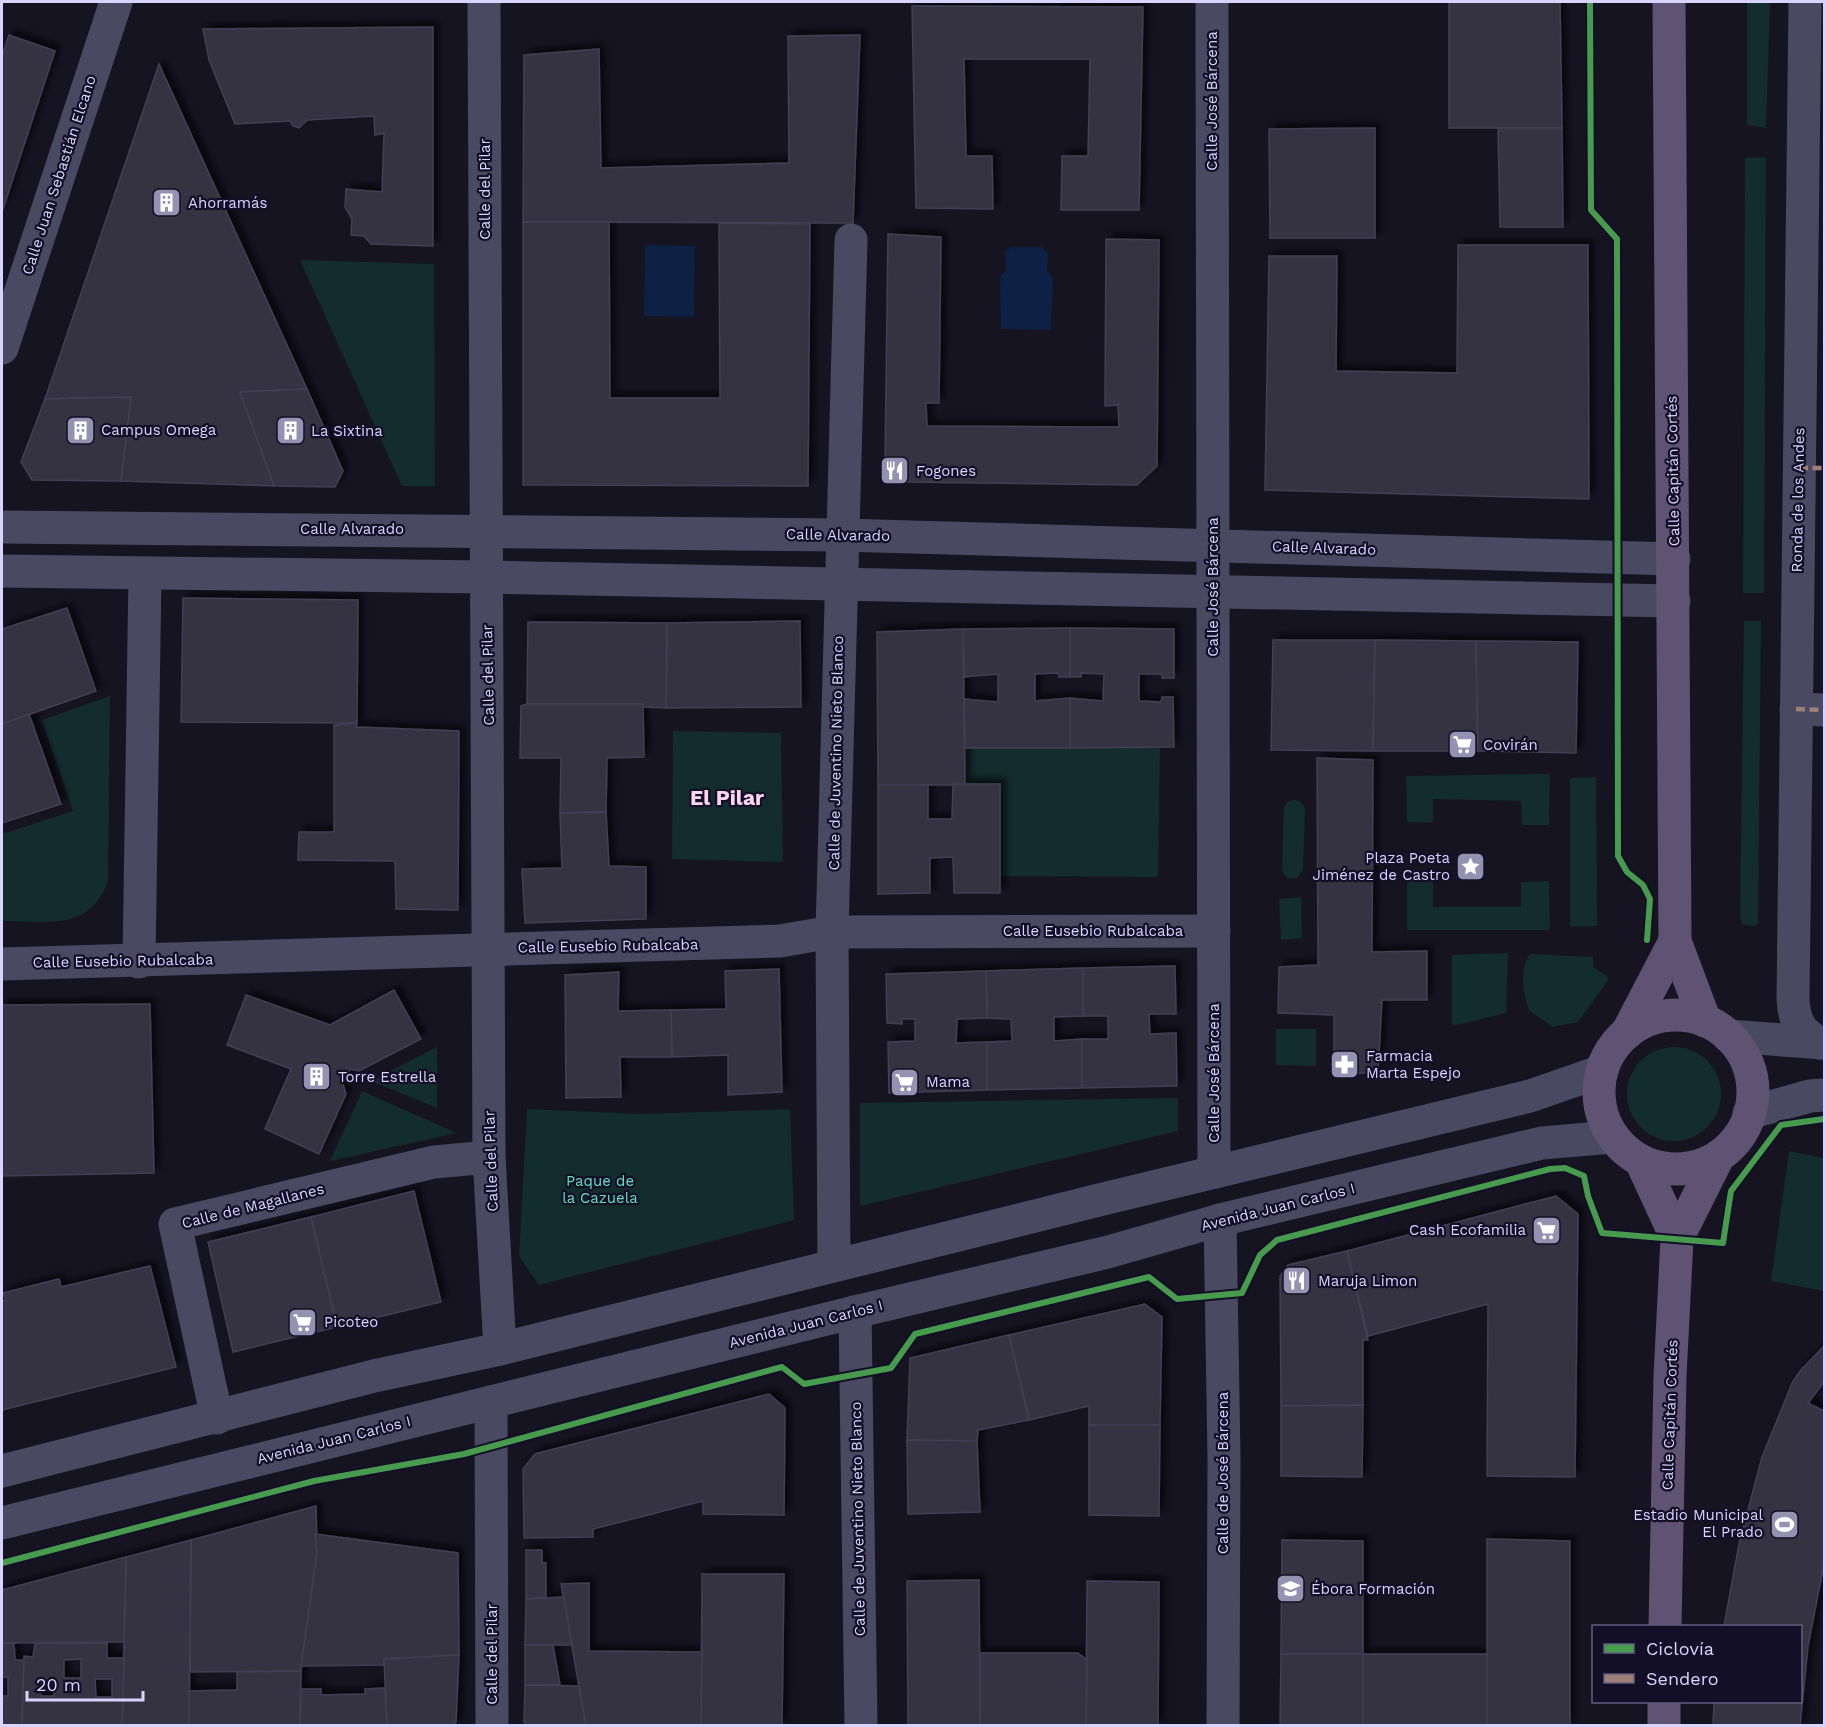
<svg xmlns="http://www.w3.org/2000/svg" width="1826" height="1727" viewBox="0 0 1826 1727" font-family="'Work Sans',sans-serif">
<defs>
<filter id="shadow"><feDropShadow dx="5.5" dy="-5.5" stdDeviation="3" flood-color="#0009"/></filter>
</defs>
<rect width="100%" height="100%" fill="#161421"/>
<g fill="#132c2d">
<path d="M1747,2H1770L1766,128L1747,125Z"/>
<path d="M1766,157L1764,593H1743L1745,158Z"/>
<path d="M300,260L434,264L435,486H402Z"/>
<path d="M1744,621H1761L1758,924L1753,926L1742,924L1740,916Z"/>
<path d="M110,696L108,881C89,933 47,920 2,921V834L73,811L42,720Z"/>
<path d="M673,731L781,733L783,862L672,859Z"/>
<path d="M1160,747L1158,877L1000,876V785H965V748Z"/>
<path d="M1550,774L1549,825H1522L1521,801L1433,799V823L1407,822L1406,776Z"/>
<path d="M1596,777L1597,926L1570,927V778Z"/>
<path d="M1294,800L1300,801L1305,808L1303,870L1297,878H1287L1282,871L1284,808L1287,802Z"/>
<path d="M1407,878L1433,880V907H1521V882L1549,881L1550,930H1407Z"/>
<path d="M1301,897L1302,938L1281,940L1279,899Z"/>
<path d="M1824,899V977L1823,900Z"/>
<path d="M1508,953L1506,1013L1452,1026V955Z"/>
<path d="M1530,954L1593,957V967L1607,976L1608,981L1578,1022L1553,1027L1530,1011C1522,997 1520,967 1530,954Z"/>
<path d="M1276,1029H1316V1066L1276,1065Z"/>
<circle cx="1674" cy="1094" r="47"/>
<path d="M437,1047V1108L371,1081Z"/>
<path d="M362,1091L457,1133L330,1161Z"/>
<path d="M1178,1098V1131L860,1206V1103Z"/>
<path d="M527,1109L642,1114L790,1109L794,1220L539,1285L519,1256Z"/>
<path d="M1789,1151L1824,1158V1291L1771,1281Z"/>
</g>
<g fill="#0d2144">
<path d="M645,245L695,246L694,317L644,316Z"/>
<path d="M1011,247H1042L1048,254L1047,271L1053,278L1051,330L1001,329L1000,277L1006,270L1005,252Z"/>
</g>
<g fill="#343243" stroke="#433f54" stroke-width="1.5" fill-rule="evenodd" filter="url(#shadow)">
<path d="M1449,2H1560L1562,128H1449Z"/>
<path d="M912,6L1143,7L1139,210H1061L1062,156H1088L1090,59H964L966,156H992L993,209L916,208Z"/>
<path d="M433,27V246L371,244L364,236L351,235L352,219L345,207L346,189L382,192L384,133L375,135L374,116L307,120L299,128L293,126L290,121L235,124L209,60L203,29Z"/>
<path d="M9,35L55,51L2,212V56Z"/>
<path d="M860,35L853,223L523,222L524,55L599,49L601,168L789,163L788,36Z"/>
<path d="M159,64L307,389L240,392L274,486L121,481L131,397L45,399Z"/>
<path d="M1375,128V238H1270L1269,129Z"/>
<path d="M1498,128H1562L1563,227H1500Z"/>
<path d="M523,222H609L610,398H720L719,223L810,224L808,486L523,485Z"/>
<path d="M888,234L941,237L939,403H926L927,426L1119,427L1118,405L1105,406L1106,239L1159,240L1157,466L1137,485L906,482L885,461Z"/>
<path d="M1458,245H1588L1589,499L1265,490L1269,256H1337L1336,371L1457,373Z"/>
<path d="M307,389L343,471L335,487L274,486L240,392Z"/>
<path d="M131,397L121,481L32,480L21,462L45,399Z"/>
<path d="M183,598L358,600L357,723L181,722Z"/>
<path d="M67,608L96,691L2,724V629Z"/>
<path d="M800,621L801,707L666,708L667,623Z"/>
<path d="M528,622L667,623L666,708L643,707V704H527Z"/>
<path d="M1070,628L1174,629V678H1162V674H1139V701L1161,702L1162,697H1173L1174,747L1070,748V698L1103,701L1104,674L1081,673V677H1070Z"/>
<path d="M1070,628V677H1059L1058,673L1035,674V701L1070,698V748H965L964,699L998,702V674L964,677L963,629Z"/>
<path d="M963,629L965,785H878L877,632Z"/>
<path d="M1273,640H1375L1373,751L1271,750Z"/>
<path d="M1375,640L1476,641L1478,751H1373Z"/>
<path d="M1476,641L1578,642L1576,753L1478,751Z"/>
<path d="M527,704H643L644,757L607,758L606,812L560,813L561,758H520L521,706Z"/>
<path d="M29,714L61,804L2,823V724Z"/>
<path d="M357,723L356,727L459,731L458,910L396,909L395,861L298,860L299,832H334V725Z"/>
<path d="M1317,758L1373,760L1372,952L1427,951V1000H1382L1378,1072L1334,1075V1015L1278,1013L1279,967L1318,965Z"/>
<path d="M953,784H1000V893H954L953,857L930,858V893L878,894V785H928V819H952Z"/>
<path d="M606,812L609,866L646,867V919L525,923L522,869L562,868L560,813Z"/>
<path d="M1175,966L1176,1014H1149L1150,1034L1176,1033L1177,1086L1082,1088V1039H1108V1016H1083V968Z"/>
<path d="M1083,968V1016L1054,1017V1041L1082,1039V1088L987,1090V1042L1012,1041L1011,1019L987,1018L986,971Z"/>
<path d="M779,969L782,1092L728,1095V1055L672,1057L671,1010L726,1009L725,971Z"/>
<path d="M986,971L987,1018L957,1019L956,1043L987,1042V1090L889,1093L888,1042L915,1041V1019H902V1024L887,1023L886,974Z"/>
<path d="M619,972L618,1011L671,1010L672,1057H620L621,1097L566,1098L565,975Z"/>
<path d="M394,990L421,1039L359,1071L350,1069L343,1084L346,1094L319,1154L265,1129L291,1069L227,1045L246,995L330,1025Z"/>
<path d="M150,1004L154,1173L2,1176V1005Z"/>
<path d="M414,1191L441,1302L337,1327L311,1217Z"/>
<path d="M1556,1196L1578,1214L1575,1477L1487,1476L1488,1304L1368,1336L1347,1251Z"/>
<path d="M311,1217L337,1327L233,1352L208,1242Z"/>
<path d="M1347,1251L1368,1340H1363V1405L1281,1406L1280,1276L1288,1265Z"/>
<path d="M150,1266L176,1367L2,1410V1301L6,1300L3,1293L59,1279L61,1287Z"/>
<path d="M1145,1304L1162,1317L1160,1425H1089V1406L1029,1420L1009,1335Z"/>
<path d="M1009,1335L1029,1420L978,1430L977,1441L907,1440L910,1358Z"/>
<path d="M1824,1346V1382L1808,1403L1824,1411V1564L1808,1646L1800,1726H1713L1714,1702H1800V1626H1724L1739,1544L1762,1457L1793,1381L1801,1370Z"/>
<path d="M769,1394L785,1408L784,1515L703,1514V1501L593,1529V1537L524,1538L523,1469L535,1454Z"/>
<path d="M1363,1405L1362,1477L1281,1476V1406Z"/>
<path d="M1089,1425H1160L1159,1516L1089,1515Z"/>
<path d="M907,1440L977,1441L980,1512L908,1514Z"/>
<path d="M316,1506L317,1553L301,1671L190,1672L191,1540Z"/>
<path d="M315,1534L458,1553L459,1655L384,1659V1665L301,1666L317,1553Z"/>
<path d="M1487,1539L1570,1541V1726H1487Z"/>
<path d="M191,1540L189,1726H122L126,1557Z"/>
<path d="M1282,1540L1363,1541V1654H1281Z"/>
<path d="M526,1550H542V1563H546V1598L526,1599Z"/>
<path d="M126,1557L124,1642L2,1643V1590Z"/>
<path d="M702,1574H784L782,1726H701Z"/>
<path d="M979,1580L980,1726H908L907,1581Z"/>
<path d="M1087,1581L1159,1582L1158,1726H1086Z"/>
<path d="M589,1583V1651L702,1652L701,1726H586L561,1584Z"/>
<path d="M564,1597L572,1645H525L526,1599Z"/>
<path d="M2,1643H14L15,1660H24L22,1726H2V1696H8V1677H2Z"/>
<path d="M35,1643H107V1658H124L122,1726H22L24,1656L33,1657ZM81,1659V1678H64V1660ZM41,1679H54V1696H41ZM95,1679H112V1697H96Z"/>
<path d="M525,1645H553L560,1685H525Z"/>
<path d="M980,1653H1078L1087,1660L1086,1726H980Z"/>
<path d="M1281,1654H1363V1726H1280Z"/>
<rect x="1363" y="1654" width="124" height="72"/>
<path d="M459,1655L456,1722L453,1726H387L384,1659Z"/>
<path d="M301,1671L300,1726H189V1691L237,1690V1672Z"/>
<path d="M525,1685L579,1686L586,1726H528L524,1722Z"/>
<path d="M385,1688L387,1726H300L301,1689H321V1695L365,1694V1689Z"/>
</g>
<g fill="none" stroke-linecap="round" stroke-linejoin="round">
<g stroke="#4a4962" stroke-width="33">
<path d="M484,2L489,1157L500,1349"/>
<path d="M1212,2L1214,1172"/>
<path d="M1805,2L1793,999C1794,1021 1800,1032 1819,1043"/>
<path d="M2,348L116,2"/>
<path d="M2,527L841,535L1674,559"/>
<path d="M2,571L487,577L1674,601"/>
<path d="M1796,709L1824,710"/>
<path d="M139,962L145,574"/>
<path d="M2,964L780,941L832,932L1214,931"/>
<path d="M1728,1036L1824,1043"/>
<path d="M1749,1113L1810,1096L1824,1095"/>
<path d="M1220,1220L1224,1457L1223,1726"/>
<path d="M834,1265L832,932L851,240"/>
<path d="M855,1312L861,1726"/>
<path d="M491,1402L492,1726"/>
<path d="M217,1418L175,1224L434,1162L489,1157"/>
<path d="M2,1471L374,1376L500,1349L1099,1200L1530,1096L1602,1071"/>
<path d="M2,1523L855,1312L1108,1252L1220,1220L1542,1143L1612,1137"/>
</g>
<g stroke="#5e5373" stroke-width="33">
<path d="M1669,2L1675,941L1705,1021"/>
<circle cx="1676" cy="1092" r="77"/>
<path d="M1627,1033L1675,941"/>
<path d="M1641,1161L1677,1239"/>
<path d="M1665,1626L1670,1376L1677,1239L1718,1157"/>
<path d="M1664,1726V1702"/>
</g>
<g stroke="#9e8076" stroke-width="4.5" stroke-dasharray="9 4.5" stroke-linecap="butt">
<path d="M1799,468H1824"/>
<path d="M1796,709L1824,710"/>
</g>
<defs>
<g id="cycleway">
<path d="M1590,2L1591,210L1617,239L1618,856L1627,872L1643,885L1650,899L1647,940"/>
<path d="M2,1563L314,1481L464,1454L782,1367L804,1384L891,1368L915,1334L1149,1277L1177,1299L1242,1293L1260,1255L1277,1240L1550,1169L1565,1168L1584,1176L1588,1196L1602,1233L1723,1243L1731,1191L1781,1125L1824,1119"/>
</g>
</defs>
<use href="#cycleway" stroke="#130f26" stroke-width="10"/>
<use href="#cycleway" stroke="#469c4c" stroke-width="6"/>
</g>
<defs>
<symbol id="building-square" viewBox="-11 -11 22 22"><rect x="-9" y="-9" width="18" height="18" rx="4" fill="#9591b1" stroke="#130f26"/><path d="M-4-6H4V6H1V3H-1V6H-4ZM-2.5-4.3h1.7v1.8h-1.7ZM.8-4.3h1.7v1.8H.8ZM-2.5-1h1.7V.8h-1.7ZM.8-1h1.7V.8H.8Z" fill="#fff"/></symbol>
<symbol id="restaurant-square" viewBox="-11 -11 22 22"><rect x="-9" y="-9" width="18" height="18" rx="4" fill="#9591b1" stroke="#130f26"/><path d="M-5-6h1v4h1v-4h1v4h1v-4h1v5L-1.5 .5V6h-2V.5L-5-1ZM5-6V6H3V1.5H1.5Q1.5-4 5-6Z" fill="#fff"/></symbol>
<symbol id="supermarket-square" viewBox="-11 -11 22 22"><rect x="-9" y="-9" width="18" height="18" rx="4" fill="#9591b1" stroke="#130f26"/><path d="M-6-5.5h2.5l.6 2H6L4.5 2H-2.5L-4.4-4H-6ZM-1.5 3.2a1.3 1.3 0 1 0 .1 0ZM3 3.2a1.3 1.3 0 1 0 .1 0Z" fill="#fff"/></symbol>
<symbol id="sight-square" viewBox="-11 -11 22 22"><rect x="-9" y="-9" width="18" height="18" rx="4" fill="#9591b1" stroke="#130f26"/><path d="M0-6L1.8-2.2L6-1.7L2.9 1.2L3.7 5.4L0 3.3L-3.7 5.4L-2.9 1.2L-6-1.7L-1.8-2.2Z" fill="#fff"/></symbol>
<symbol id="pharmacy-square" viewBox="-11 -11 22 22"><rect x="-9" y="-9" width="18" height="18" rx="4" fill="#9591b1" stroke="#130f26"/><path d="M-2-6h4v4h4v4h-4v4h-4v-4h-4v-4h4Z" fill="#fff"/></symbol>
<symbol id="stadium-square" viewBox="-11 -11 22 22"><rect x="-9" y="-9" width="18" height="18" rx="4" fill="#9591b1" stroke="#130f26"/><path d="M0-5a6.5 5 0 1 0 0 10a6.5 5 0 1 0 0-10ZM-3.5-1.8h7v3.6h-7Z" fill="#fff"/></symbol>
<symbol id="university-square" viewBox="-11 -11 22 22"><rect x="-9" y="-9" width="18" height="18" rx="4" fill="#9591b1" stroke="#130f26"/><path d="M0-5L7-2L0 1L-7-2ZM-4 1L0 2.5L4 1V4Q0 6-4 4Z" fill="#fff"/></symbol>
</defs>
<g fill-rule="evenodd">
<use href="#building-square" x="150" y="186" width="33" height="33"/>
<use href="#building-square" x="64" y="414" width="33" height="33"/>
<use href="#building-square" x="274" y="414" width="33" height="33"/>
<use href="#restaurant-square" x="878" y="454" width="33" height="33"/>
<use href="#supermarket-square" x="1446" y="728" width="33" height="33"/>
<use href="#sight-square" x="1454" y="850" width="33" height="33"/>
<use href="#pharmacy-square" x="1328" y="1048" width="33" height="33"/>
<use href="#building-square" x="300" y="1060" width="33" height="33"/>
<use href="#supermarket-square" x="888" y="1066" width="33" height="33"/>
<use href="#supermarket-square" x="1530" y="1214" width="33" height="33"/>
<use href="#restaurant-square" x="1280" y="1264" width="33" height="33"/>
<use href="#supermarket-square" x="286" y="1306" width="33" height="33"/>
<use href="#stadium-square" x="1768" y="1508" width="33" height="33"/>
<use href="#university-square" x="1274" y="1572" width="33" height="33"/>
</g>
<g text-anchor="middle" dominant-baseline="central" stroke-width="4.5" stroke-linejoin="round" paint-order="stroke">
<g font-size="15" fill="#d9d4ff" stroke="#130f26">
<text transform="translate(1212 101) rotate(-90)">Calle José Bárcena</text>
<text transform="translate(59 175) rotate(-72)">Calle Juan Sebastián Elcano</text>
<text transform="translate(485 189) rotate(-90)">Calle del Pilar</text>
<text transform="translate(1673 471) rotate(-91)">Calle Capitán Cortés</text>
<text transform="translate(1798 500) rotate(-89)">Ronda de los Andes</text>
<text x="352" y="529">Calle Alvarado</text>
<text transform="translate(838 535) rotate(1)">Calle Alvarado</text>
<text transform="translate(1324 548) rotate(2)">Calle Alvarado</text>
<text transform="translate(1213 587) rotate(-90)">Calle José Bárcena</text>
<text transform="translate(488 675) rotate(-91)">Calle del Pilar</text>
<text transform="translate(836 753) rotate(-89)">Calle de Juventino Nieto Blanco</text>
<text x="1093" y="931">Calle Eusebio Rubalcaba</text>
<text transform="translate(608 946) rotate(-1)">Calle Eusebio Rubalcaba</text>
<text transform="translate(123 961) rotate(-1)">Calle Eusebio Rubalcaba</text>
<text transform="translate(1214 1073) rotate(-90)">Calle José Bárcena</text>
<text transform="translate(491 1161) rotate(-92)">Calle del Pilar</text>
<text transform="translate(253 1206) rotate(-14)">Calle de Magallanes</text>
<text transform="translate(1278 1207) rotate(-14)">Avenida Juan Carlos I</text>
<text transform="translate(806 1324) rotate(-14)">Avenida Juan Carlos I</text>
<text transform="translate(1670 1415) rotate(-88)">Calle Capitán Cortés</text>
<text transform="translate(334 1440) rotate(-14)">Avenida Juan Carlos I</text>
<text transform="translate(1223 1473) rotate(-90)">Calle de José Bárcena</text>
<text transform="translate(858 1519) rotate(-91)">Calle de Juventino Nieto Blanco</text>
<text transform="translate(492 1654) rotate(-90)">Calle del Pilar</text>
</g>
<g font-size="15" fill="#d9d4ff" stroke="#130f26" text-anchor="start">
<text x="188" y="203">Ahorramás</text>
<text x="101" y="430">Campus Omega</text>
<text x="311" y="431">La Sixtina</text>
<text x="916" y="471">Fogones</text>
<text x="1483" y="745">Covirán</text>
<text x="1450" y="858" text-anchor="end">Plaza Poeta<tspan x="1450" dy="17">Jiménez de Castro</tspan></text>
<text x="1366" y="1056">Farmacia<tspan x="1366" dy="17">Marta Espejo</tspan></text>
<text x="338" y="1077">Torre Estrella</text>
<text x="926" y="1082">Mama</text>
<text x="1526" y="1230" text-anchor="end">Cash Ecofamilia</text>
<text x="1318" y="1281">Maruja Limon</text>
<text x="324" y="1322">Picoteo</text>
<text x="1763" y="1515" text-anchor="end">Estadio Municipal<tspan x="1763" dy="17">El Prado</tspan></text>
<text x="1311" y="1589">Ébora Formación</text>
</g>
<g font-size="15" fill="#5fe0c0" stroke="#130f26">
<text x="600" y="1181">Paque de<tspan x="600" dy="17">la Cazuela</tspan></text>
</g>
<g font-size="21" font-weight="bold" fill="#ffd6f0" stroke="#130f26">
<text x="727" y="797">El Pilar</text>
</g>
</g>
<rect width="1826" height="1727" fill="none" stroke="#d9d4ff" stroke-width="6"/>
<rect x="1592" y="1625" width="210" height="78" fill="#130f26" stroke="#625e7d" stroke-width="1.5"/>
<rect x="1604" y="1644" width="30" height="9" fill="#469c4c" stroke="#625e7d" stroke-width="1.5"/>
<text x="1646" y="1655" font-size="18" fill="#d9d4ff">Ciclovía</text>
<rect x="1604" y="1674" width="30" height="9" fill="#9e8076" stroke="#625e7d" stroke-width="1.5"/>
<text x="1646" y="1685" font-size="18" fill="#d9d4ff">Sendero</text>
<path d="M27 1691v9h116v-9" fill="none" stroke="#d9d4ff" stroke-width="3"/>
<text x="36" y="1691" font-size="18" fill="#d9d4ff" stroke="#130f26" stroke-width="4.5" paint-order="stroke">20 m</text>
</svg>
